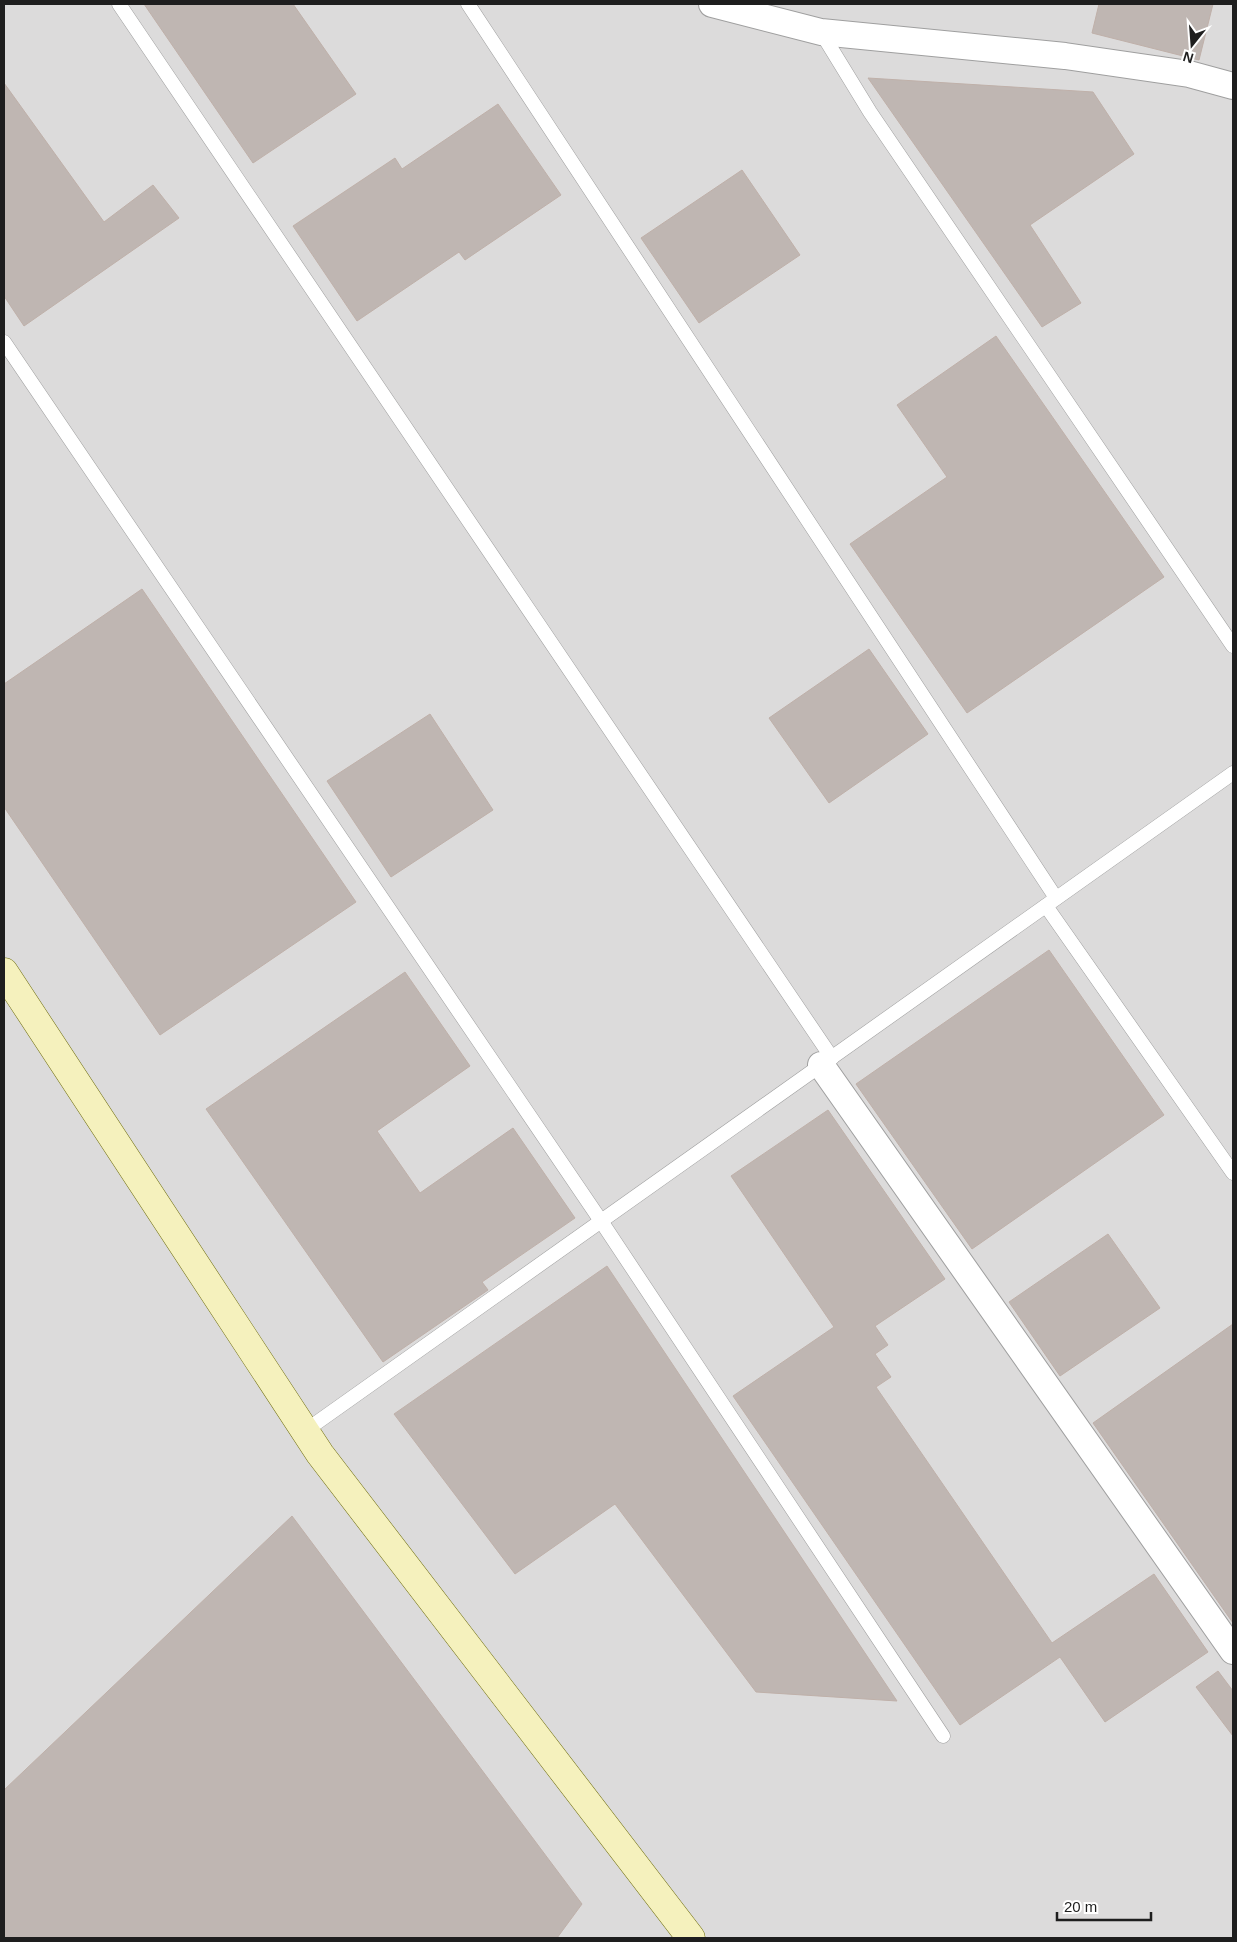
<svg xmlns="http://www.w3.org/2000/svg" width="1237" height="1942" viewBox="0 0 1237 1942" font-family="Helvetica,sans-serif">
<rect width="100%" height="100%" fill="#eeeae5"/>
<rect fill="#dcdbdb" x="4" y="4" width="1229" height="1934"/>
<g fill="#bfb6b2" stroke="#bfb0a9">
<path d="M144,4H293L356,94L253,163Z"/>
<path d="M1099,4H1213L1199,60L1092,33Z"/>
<path d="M868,78L1093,92L1134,154L1030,225L1081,303L1042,327Z"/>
<path d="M4,83L104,222L153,185L179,218L24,326L4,296Z"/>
<path d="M498,104L561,195L465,260L459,252L357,321L293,226L395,158L402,169Z"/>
<path d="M742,170L800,255L699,323L641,238Z"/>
<path d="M996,336L1164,577L967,713L850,544L947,477L897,405Z"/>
<path d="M142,589L356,902L160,1035L4,807V684Z"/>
<path d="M869,649L928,734L829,803L769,718Z"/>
<path d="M430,714L493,810L391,877L327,781Z"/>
<path d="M1049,950L1164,1115L972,1249L856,1084Z"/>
<path d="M405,972L470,1066L377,1131L420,1193L513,1128L575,1218L482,1282L488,1290L383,1362L206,1109Z"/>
<path d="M828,1110L945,1279L875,1326L888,1345L875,1354L891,1377L876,1387L1052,1643L1154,1574L1208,1652L1105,1722L1060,1657L960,1725L733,1396L834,1327L731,1176Z"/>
<path d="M1108,1234L1160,1308L1060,1376L1009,1302Z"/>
<path d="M607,1266L897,1701L756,1692L615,1504L515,1574L394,1414Z"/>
<path d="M1233,1324V1623L1093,1423Z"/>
<path d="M292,1516L582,1904L557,1938H4V1790Z"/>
<path d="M1218,1671L1233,1691V1736L1196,1687Z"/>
</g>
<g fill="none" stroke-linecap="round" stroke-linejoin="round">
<defs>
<g id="service">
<path d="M119,4L832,1058"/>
<path d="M468,4L1056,898"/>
<path d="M821,32L870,112L1233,646"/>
<path d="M4,342L601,1221L943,1736"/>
<path d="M1046,906L1233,1173"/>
<path d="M305,1431L1233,773"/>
</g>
<g id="minor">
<path d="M712,4L821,32L1065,56L1189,74L1233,86"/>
<path d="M821,1065L1233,1651"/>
</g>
<path id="secondary" d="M4,972L320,1454L691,1938"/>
</defs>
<use href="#service" stroke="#9f9f9f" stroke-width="15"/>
<use href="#minor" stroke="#9f9f9f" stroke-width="28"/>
<use href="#secondary" stroke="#6e6d0d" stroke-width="29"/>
<use href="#service" stroke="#fff" stroke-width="14"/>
<use href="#minor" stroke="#fff" stroke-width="26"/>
<use href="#secondary" stroke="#f5f1bd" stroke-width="28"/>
</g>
<rect width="1237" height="1942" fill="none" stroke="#1e1e1e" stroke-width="10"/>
<g transform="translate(1192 45) rotate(197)" stroke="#ffffff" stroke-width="4" paint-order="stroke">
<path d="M0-4L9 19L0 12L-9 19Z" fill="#1e1e1e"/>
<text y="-8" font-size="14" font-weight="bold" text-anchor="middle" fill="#1e1e1e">N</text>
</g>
<path d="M1057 1912v8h94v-8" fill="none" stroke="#1e1e1e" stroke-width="2.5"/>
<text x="1064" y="1912" font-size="15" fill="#1e1e1e" stroke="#ffffff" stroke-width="4" paint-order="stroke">20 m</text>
</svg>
